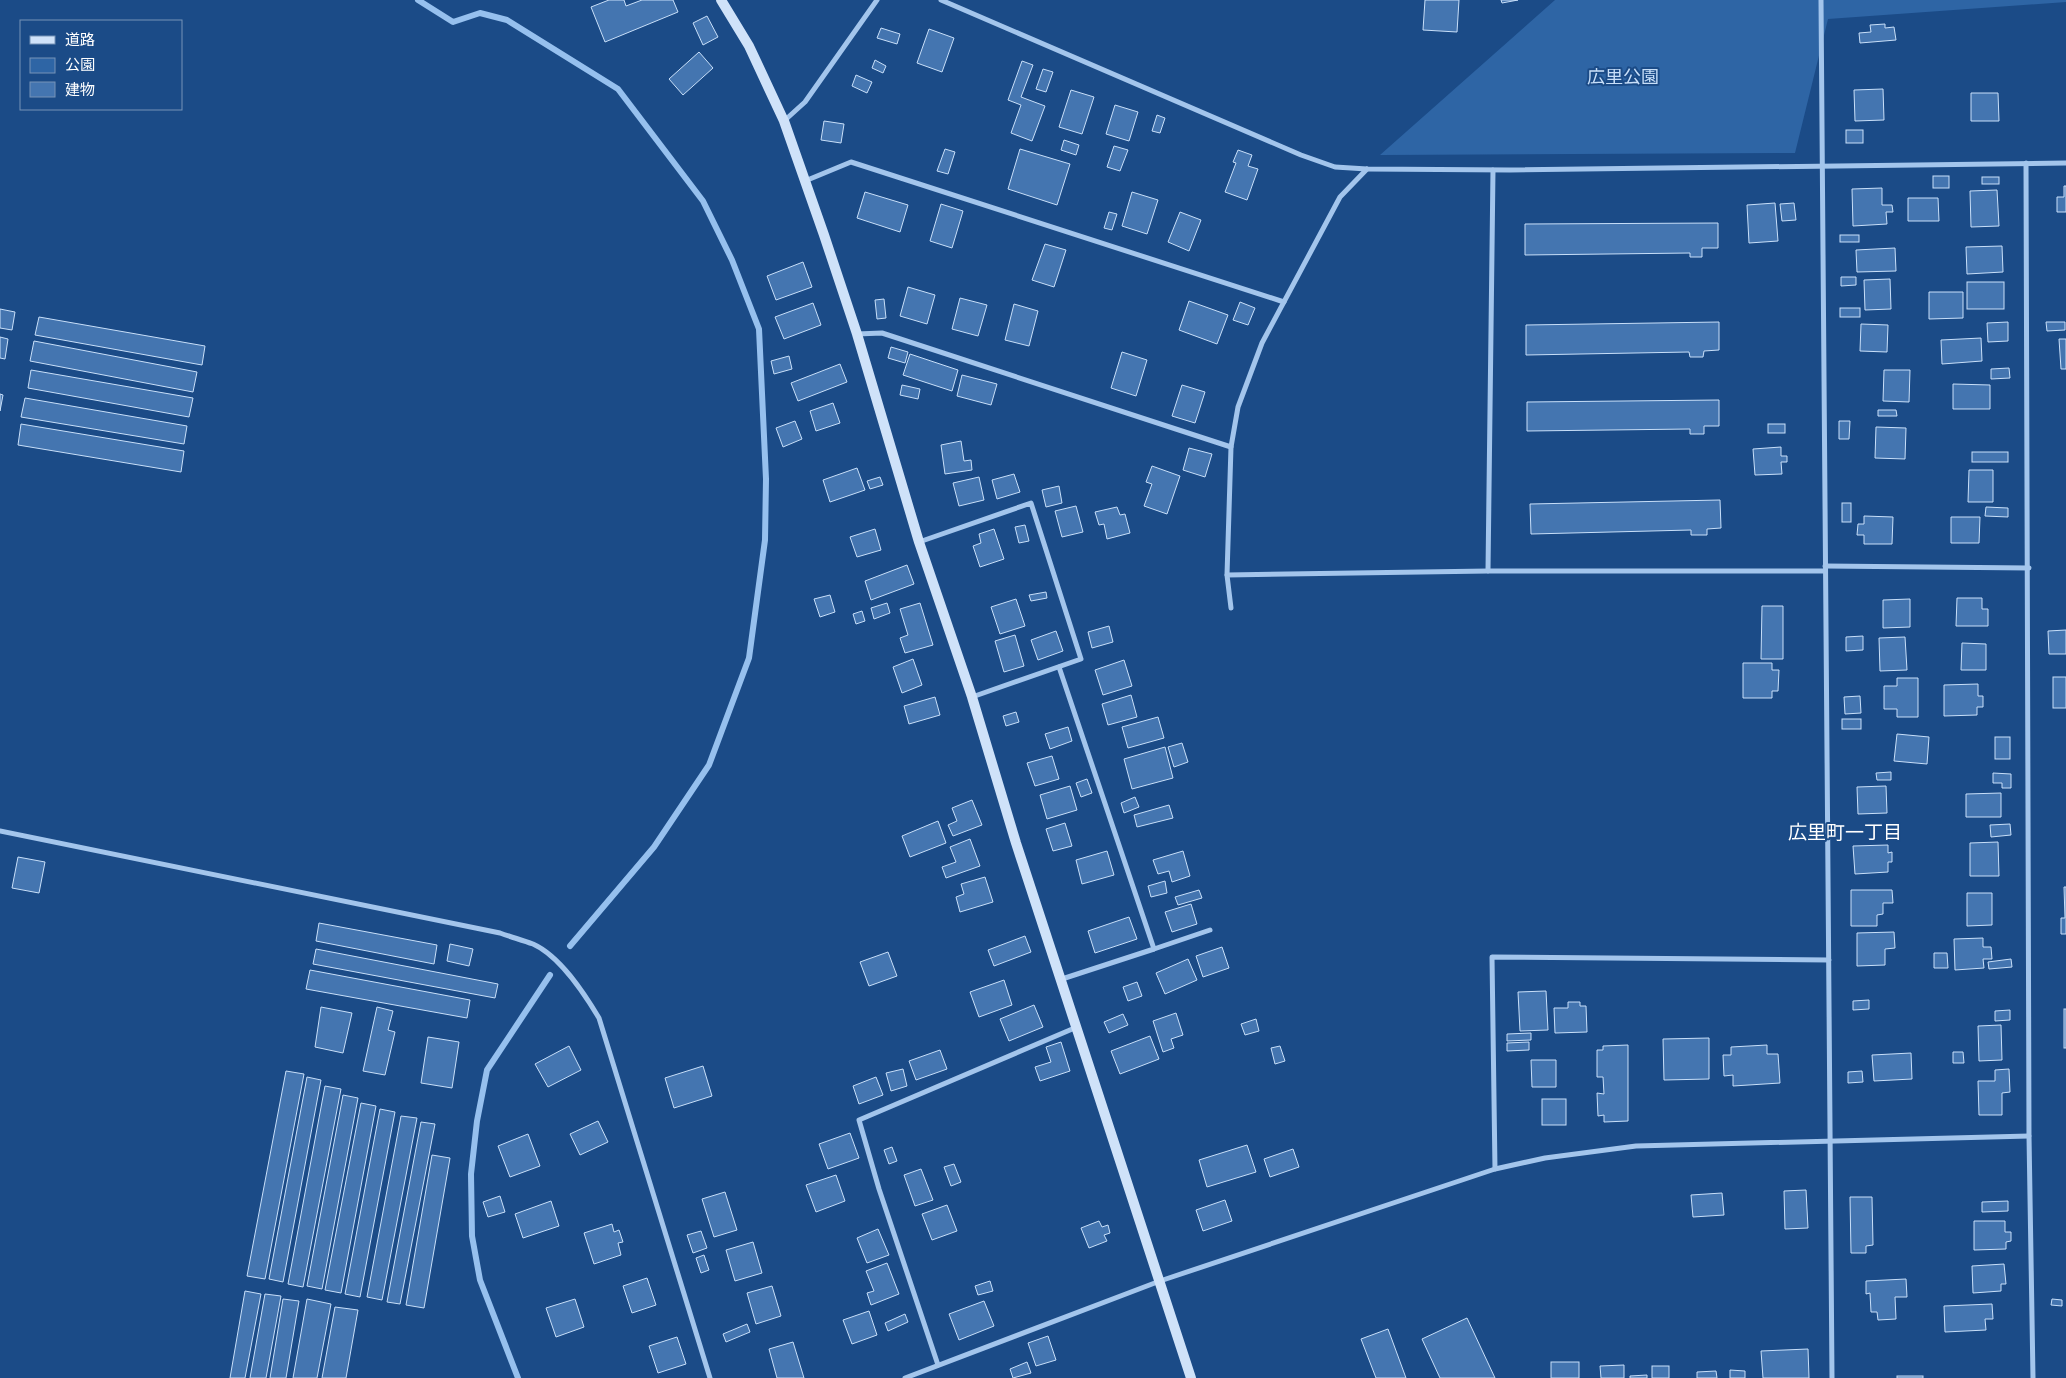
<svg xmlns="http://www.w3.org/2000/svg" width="2066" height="1378" viewBox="0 0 2066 1378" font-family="Figtree,'Noto Sans JP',sans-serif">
<rect width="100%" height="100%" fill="#1b4b87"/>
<path fill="#2e65a5" d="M1555,0H2066V2L1828,19L1795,153L1380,155Z"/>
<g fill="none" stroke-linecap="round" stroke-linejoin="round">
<g stroke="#96c0ee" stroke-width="6">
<path d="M418,0L453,22L480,13L507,20L618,89L703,201L732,260L759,329L766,479L765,540L749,658L709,765L654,847L570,946"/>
<path d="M518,1378L480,1280L472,1236L471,1174L477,1121L487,1070L550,975"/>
</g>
</g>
<g fill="#4475b0" stroke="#c8dff9">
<path d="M609,0H624L626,6L642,0H673L678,12L605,42L591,7Z"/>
<path d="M1425,0H1459L1457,32L1423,30Z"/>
<path d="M1501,0H1518L1502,3Z"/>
<path d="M707,16L718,37L703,45L693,23Z"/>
<path d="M1885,24V28L1894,27L1896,40L1860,43L1859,33L1871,32L1870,25Z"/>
<path d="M881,28L900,34L897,44L877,38Z"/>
<path d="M929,29L954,38L942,72L917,63Z"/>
<path d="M699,52L713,68L683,95L669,79Z"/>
<path d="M875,60L886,66L883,73L872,68Z"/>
<path d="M1022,61L1033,65L1021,97L1045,106L1032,141L1011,133L1021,105L1008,100Z"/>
<path d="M1043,69L1053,72L1046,92L1036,89Z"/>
<path d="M856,75L872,82L867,93L852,86Z"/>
<path d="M1883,89L1884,120L1855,121L1854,90Z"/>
<path d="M1071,90L1094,97L1082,134L1059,127Z"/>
<path d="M1971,93H1998L1999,121H1971Z"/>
<path d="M1115,105L1138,112L1129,141L1106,134Z"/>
<path d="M1157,115L1165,118L1160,133L1152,131Z"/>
<path d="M824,121L844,124L841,143L821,140Z"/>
<rect x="1846" y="130" width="17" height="13"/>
<path d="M1064,140L1079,145L1076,155L1061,150Z"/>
<path d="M1114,146L1128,150L1120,171L1107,167Z"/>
<path d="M945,149L955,152L948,174L937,171Z"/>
<path d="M1020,149L1070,164L1057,205L1008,189Z"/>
<path d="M1238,150L1252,155L1248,166L1258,169L1247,200L1225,192L1236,163L1233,162Z"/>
<rect x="1933" y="176" width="16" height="12"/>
<rect x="1982" y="177" width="17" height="7"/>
<path d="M2064,186H2066V212H2057V197H2064Z"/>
<path d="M1882,188V205H1892L1893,212H1886L1887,224L1853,226L1852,189Z"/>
<path d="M1997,190L1999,226L1971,227L1970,191Z"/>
<path d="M865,192L908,205L900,232L857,218Z"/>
<path d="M1132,192L1158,200L1147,234L1122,226Z"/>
<path d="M1908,198H1938L1939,221H1908Z"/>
<path d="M1775,203L1778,241L1749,243L1747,205Z"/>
<path d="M1794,203L1796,220L1782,221L1780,204Z"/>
<path d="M941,204L963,211L952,248L930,241Z"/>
<path d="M1109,212L1117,214L1112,230L1104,228Z"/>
<path d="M1180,212L1201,220L1189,251L1168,242Z"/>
<path d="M1718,223V248H1702V257H1690V253L1525,255V224Z"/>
<rect x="1840" y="235" width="19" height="7"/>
<path d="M1045,244L1066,250L1054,287L1032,280Z"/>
<path d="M2002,246L2003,272L1967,274L1966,247Z"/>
<path d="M1895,248L1896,271L1857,272L1856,250Z"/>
<path d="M803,262L812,287L776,300L767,276Z"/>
<path d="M1841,277H1856V285L1841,286Z"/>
<path d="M1890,279L1891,309L1865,310L1864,280Z"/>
<rect x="1967" y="282" width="37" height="27"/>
<path d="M908,287L935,295L927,324L900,316Z"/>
<path d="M1929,292H1963V318L1929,319Z"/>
<path d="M960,298L987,305L978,336L952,329Z"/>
<path d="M884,299L886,318L877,319L875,300Z"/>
<path d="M1189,301L1228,315L1217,344L1179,330Z"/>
<path d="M1240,302L1255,308L1248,325L1233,320Z"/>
<path d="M813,303L821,325L784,339L775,317Z"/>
<path d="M1014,304L1038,311L1029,346L1005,340Z"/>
<rect x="1840" y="308" width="20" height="9"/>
<path d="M0,309L15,312L12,330L0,328Z"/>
<path d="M39,317L205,346L202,365L35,335Z"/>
<path d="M1719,322V350L1704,351L1703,357H1690L1689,352L1526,355V325Z"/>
<path d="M2008,322V341L1988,342L1987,323Z"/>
<path d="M2046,322H2065V330L2047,331Z"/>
<path d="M1861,324L1888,325L1887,352L1860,351Z"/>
<path d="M0,337L8,339L5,359L0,358Z"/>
<path d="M1981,338L1982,361L1942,364L1941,340Z"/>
<path d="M2059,339H2066V369H2061Z"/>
<path d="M34,341L197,372L193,392L30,361Z"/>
<path d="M891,347L908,352L905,363L888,358Z"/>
<path d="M1122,352L1147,360L1136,396L1111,388Z"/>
<path d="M910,354L958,370L952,391L903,375Z"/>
<path d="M789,356L792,369L774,374L771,361Z"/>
<path d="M840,364L847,382L798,401L791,383Z"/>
<path d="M2009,368L2010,378L1991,379V369Z"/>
<path d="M31,370L193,398L189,417L28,388Z"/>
<path d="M1884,370H1910L1909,402L1883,401Z"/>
<path d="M962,375L997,384L991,405L957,396Z"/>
<path d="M1953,384L1990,385V409H1953Z"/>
<path d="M902,385L920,389L918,399L900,395Z"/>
<path d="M1182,385L1205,392L1195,423L1172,416Z"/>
<path d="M0,394L3,395L0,411Z"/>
<path d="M25,398L187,426L184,444L21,417Z"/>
<path d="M1719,400V426H1704V434H1690V429L1527,431V402Z"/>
<path d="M833,403L840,423L816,431L810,411Z"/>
<path d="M1878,410H1896L1897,416H1878Z"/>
<path d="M795,421L802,439L783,447L776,428Z"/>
<path d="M1839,421H1850L1849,439H1839Z"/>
<path d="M21,424L184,451L181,472L18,445Z"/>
<rect x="1768" y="424" width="17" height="9"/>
<path d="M1876,427L1906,428L1905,459L1875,458Z"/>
<path d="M961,441L964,461L971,460L972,470L945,474L941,445Z"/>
<path d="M1781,447V456H1787V462H1781L1782,474L1755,475L1753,449Z"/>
<path d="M1189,448L1212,454L1205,477L1183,470Z"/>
<rect x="1972" y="452" width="36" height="10"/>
<path d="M1152,466L1180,476L1167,514L1144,506L1152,484L1146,482Z"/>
<path d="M857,468L865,490L830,502L823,480Z"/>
<path d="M1969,470H1993V502H1968Z"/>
<path d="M1014,474L1020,492L997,499L992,480Z"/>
<path d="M880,477L883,485L870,489L867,481Z"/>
<path d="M979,477L984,500L959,506L953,483Z"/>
<path d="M1059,486L1062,503L1046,507L1042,490Z"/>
<path d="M1720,500L1721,528L1707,529V535H1691V530L1531,534L1530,504Z"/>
<rect x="1842" y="503" width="9" height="19"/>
<path d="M1076,506L1083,532L1062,537L1055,511Z"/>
<path d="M1117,507L1120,515L1125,514L1130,533L1107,539L1104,524L1099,525L1095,512Z"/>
<path d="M1986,507L2008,508V517L1985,516Z"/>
<path d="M1864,516L1893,517L1892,544H1864V535H1857L1858,524H1864Z"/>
<path d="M1951,517H1980L1979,543H1951Z"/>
<path d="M1025,525L1029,541L1019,543L1015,527Z"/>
<path d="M875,529L881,550L857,557L850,537Z"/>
<path d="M994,529L1004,559L980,567L973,546L981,543L979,534Z"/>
<path d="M907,565L914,584L871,600L865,581Z"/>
<path d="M1046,592L1047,598L1031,601L1029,595Z"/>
<path d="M830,595L835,612L820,617L814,599Z"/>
<path d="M1957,598H1982V609H1988V626H1956Z"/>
<path d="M1016,599L1025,626L1000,634L991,607Z"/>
<path d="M1910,599V627L1883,628V600Z"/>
<path d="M887,603L890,613L874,619L871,608Z"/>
<path d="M920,603L933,645L905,653L900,638L908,635L900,609Z"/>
<path d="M1762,606H1783V659H1761Z"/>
<path d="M862,611L865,621L856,624L853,614Z"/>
<path d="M1109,626L1113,642L1092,648L1088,632Z"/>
<path d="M2066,630V654H2049L2048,631Z"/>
<path d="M1056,631L1063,651L1038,660L1031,640Z"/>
<path d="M1015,635L1024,666L1004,672L995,641Z"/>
<path d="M1863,636V650L1846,651V637Z"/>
<path d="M1905,637L1907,670L1880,671L1879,638Z"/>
<path d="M1962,643L1986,644V670H1961Z"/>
<path d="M913,659L922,685L902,693L893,667Z"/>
<path d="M1124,660L1132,686L1103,695L1095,670Z"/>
<path d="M1743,663H1772V670H1779L1778,691H1772V698H1743Z"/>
<rect x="2053" y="677" width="13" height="31"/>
<path d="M1897,678H1918V717H1897V709H1884V686H1897Z"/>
<path d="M1978,684V696H1983V707H1977V715L1944,716V685Z"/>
<path d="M1131,695L1137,717L1108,725L1102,704Z"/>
<path d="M1860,696L1861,713L1845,714L1844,697Z"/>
<path d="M935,697L940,715L909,724L904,706Z"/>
<path d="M1016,712L1019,722L1006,726L1003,716Z"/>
<path d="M1158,717L1164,738L1128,748L1122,727Z"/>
<rect x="1842" y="719" width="19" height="10"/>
<path d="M1068,727L1072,741L1050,749L1045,734Z"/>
<path d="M1897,734L1929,737L1927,764L1894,761Z"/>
<rect x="1995" y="737" width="15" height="22"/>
<path d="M1182,743L1188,762L1174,767L1168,747Z"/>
<path d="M1165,747L1173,778L1132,789L1124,759Z"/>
<path d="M1052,756L1059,779L1035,786L1027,763Z"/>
<path d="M1891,772V780H1877L1876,773Z"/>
<path d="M1993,773L2011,774V788H2002V783H1993Z"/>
<path d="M1087,779L1092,793L1081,797L1076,783Z"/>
<path d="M1070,786L1077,810L1047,819L1040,795Z"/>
<path d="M1886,786L1887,813L1858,814L1857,787Z"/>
<path d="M2001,793V817H1966V794Z"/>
<path d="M1135,797L1139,807L1124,813L1121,803Z"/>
<path d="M972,800L982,825L953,836L948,825L957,821L952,808Z"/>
<path d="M1169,805L1173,818L1137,827L1134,815Z"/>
<path d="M938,821L946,843L910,857L902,836Z"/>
<path d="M1065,823L1072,846L1053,851L1046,829Z"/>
<path d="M2010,824L2011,835L1991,837L1990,825Z"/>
<path d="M970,839L980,866L946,878L942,867L956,862L950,847Z"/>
<path d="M1998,842L1999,876H1970V843Z"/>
<path d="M1888,845V853L1892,852V862H1888V872L1855,874L1853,846Z"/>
<path d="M1107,851L1114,875L1082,884L1076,860Z"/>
<path d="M1183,851L1190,876L1172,882L1169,871L1158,874L1153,860Z"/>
<path d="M18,857L45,862L39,893L12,888Z"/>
<path d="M985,877L993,902L960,912L956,897L964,894L961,884Z"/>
<path d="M1165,881L1167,893L1151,897L1148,886Z"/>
<path d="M2064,887H2066V934H2061V918H2065Z"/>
<path d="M1199,890L1202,898L1178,905L1175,897Z"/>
<path d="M1851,890H1892L1893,903H1883V914L1877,915V926H1851Z"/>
<path d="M1967,893H1992V925L1967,926Z"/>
<path d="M1191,904L1197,924L1172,932L1165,912Z"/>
<path d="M1129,917L1137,939L1095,953L1088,931Z"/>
<path d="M319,923L437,945L434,964L316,941Z"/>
<path d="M1894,932L1895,948L1885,949V965L1857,966V933Z"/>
<path d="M1025,936L1031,952L994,966L988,950Z"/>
<path d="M1983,938V947H1991L1992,959H1983L1984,968L1955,970L1954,939Z"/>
<path d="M450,944L473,949L469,966L447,961Z"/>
<path d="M1222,947L1229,968L1203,977L1196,956Z"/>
<path d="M316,949L498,984L495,998L313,964Z"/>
<path d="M888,952L897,976L869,986L860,962Z"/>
<path d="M1934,953H1947L1948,968H1934Z"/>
<path d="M1188,959L1197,980L1165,994L1156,973Z"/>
<path d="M2011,959L2012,967L1989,969L1988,962Z"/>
<path d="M310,970L470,1000L467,1018L306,989Z"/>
<path d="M1004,980L1012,1005L979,1017L970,992Z"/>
<path d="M1137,982L1142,996L1128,1001L1123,987Z"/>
<path d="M1546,991L1548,1030L1520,1031L1518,992Z"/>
<path d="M1869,1000V1009L1853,1010V1001Z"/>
<path d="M1568,1002H1580V1006H1586L1587,1032L1555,1033L1554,1008H1568Z"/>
<path d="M1034,1005L1043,1027L1009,1041L1000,1019Z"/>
<path d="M321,1007L352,1013L343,1053L315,1047Z"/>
<path d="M377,1007L393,1011L388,1030L395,1032L385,1075L363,1071Z"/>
<rect x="2064" y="1009" width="2" height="39"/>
<path d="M2010,1010V1020L1995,1021V1011Z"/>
<path d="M1176,1013L1183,1035L1171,1039L1174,1048L1163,1052L1153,1021Z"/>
<path d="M1123,1014L1128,1025L1109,1033L1104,1022Z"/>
<path d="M1256,1019L1259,1031L1245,1035L1241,1024Z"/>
<path d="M2001,1025L2002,1060L1979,1061L1978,1026Z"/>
<path d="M1531,1033V1040L1507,1041V1034Z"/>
<path d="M1150,1036L1159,1059L1120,1074L1111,1051Z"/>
<path d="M428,1037L459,1042L452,1088L421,1083Z"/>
<path d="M1709,1038V1079L1664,1080L1663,1039Z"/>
<path d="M1061,1042L1070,1071L1040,1081L1035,1067L1051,1062L1046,1047Z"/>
<path d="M1529,1042V1050L1507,1051V1043Z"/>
<path d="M1628,1045V1121L1604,1122V1115L1598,1116L1597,1093L1604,1094L1603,1077H1597V1050H1603V1046Z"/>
<path d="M1767,1045V1054H1778L1780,1083L1733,1086V1075L1724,1076L1723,1055H1731V1047Z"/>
<path d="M569,1046L581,1070L548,1087L535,1064Z"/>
<path d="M1280,1046L1285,1061L1275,1064L1271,1048Z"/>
<path d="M940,1050L947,1069L916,1080L909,1061Z"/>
<path d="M1953,1052H1963L1964,1063H1953Z"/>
<path d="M1911,1053L1912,1079L1874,1081L1872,1055Z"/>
<path d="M1531,1060H1556V1087H1532Z"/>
<path d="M703,1066L712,1096L674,1108L665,1078Z"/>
<path d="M903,1069L907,1086L891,1091L886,1073Z"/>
<path d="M2009,1069L2010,1092L2002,1093V1115H1979L1978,1081H1995V1070Z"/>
<path d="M286,1071L304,1074L265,1279L247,1276Z"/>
<path d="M1862,1071L1863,1082L1848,1083V1072Z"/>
<path d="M307,1077L321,1080L283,1282L269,1279Z"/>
<path d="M876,1077L883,1095L859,1104L853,1086Z"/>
<path d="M325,1086L341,1089L303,1287L288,1284Z"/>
<path d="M343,1095L358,1098L322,1289L307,1286Z"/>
<rect x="1542" y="1099" width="24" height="26"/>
<path d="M361,1103L376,1106L341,1293L325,1290Z"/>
<path d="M380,1109L395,1112L360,1297L345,1294Z"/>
<path d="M401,1116L417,1118L382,1300L367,1297Z"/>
<path d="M598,1121L608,1142L580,1155L570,1134Z"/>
<path d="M421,1122L435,1124L400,1304L387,1302Z"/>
<path d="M850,1133L859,1158L828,1169L819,1144Z"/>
<path d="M528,1134L540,1166L510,1177L498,1146Z"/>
<path d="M1247,1145L1256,1172L1207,1187L1199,1160Z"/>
<path d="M892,1147L897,1161L889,1164L884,1150Z"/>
<path d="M1293,1149L1299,1167L1270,1177L1264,1159Z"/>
<path d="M432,1155L450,1158L424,1308L406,1305Z"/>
<path d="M954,1164L961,1182L951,1186L944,1167Z"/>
<path d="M921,1169L933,1200L915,1206L904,1175Z"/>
<path d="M836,1175L845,1201L816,1212L806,1185Z"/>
<path d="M1806,1190L1808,1228L1785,1229L1784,1191Z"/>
<path d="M725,1192L737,1230L714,1237L702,1199Z"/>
<path d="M1722,1193L1724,1215L1693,1217L1691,1195Z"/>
<path d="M500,1196L505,1212L488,1217L483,1202Z"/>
<path d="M1850,1197H1872L1873,1245L1866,1246V1253H1851Z"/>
<path d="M1225,1200L1232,1221L1203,1231L1196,1210Z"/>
<path d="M551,1201L559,1226L523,1238L515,1214Z"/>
<path d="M2008,1201V1211L1982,1212V1202Z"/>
<path d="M947,1205L957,1231L932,1240L922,1214Z"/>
<path d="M1099,1221L1102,1227L1108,1225L1110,1233L1104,1235L1107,1241L1089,1248L1081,1228Z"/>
<path d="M1974,1221H2005V1232H2011V1241L2006,1242V1249L1974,1250Z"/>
<path d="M612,1224L614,1232L619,1230L623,1242L618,1243L621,1255L594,1264L584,1233Z"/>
<path d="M878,1229L889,1255L867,1263L857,1238Z"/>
<path d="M701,1231L707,1248L693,1253L687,1235Z"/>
<path d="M753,1242L762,1273L735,1281L726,1250Z"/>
<path d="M704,1255L709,1270L701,1273L696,1258Z"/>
<path d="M887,1263L899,1294L871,1305L867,1293L874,1291L866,1271Z"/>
<path d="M2004,1264L2006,1284H2001V1291L1973,1293L1972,1266Z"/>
<path d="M647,1278L656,1305L632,1313L623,1286Z"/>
<path d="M1906,1279L1907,1297H1895L1896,1319L1878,1320L1877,1312H1871L1870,1293L1866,1294V1281Z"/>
<path d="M990,1281L993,1291L978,1295L975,1286Z"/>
<path d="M772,1286L781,1316L756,1324L747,1293Z"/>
<path d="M245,1291L261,1294L245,1378H230Z"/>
<path d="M265,1294L281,1296L266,1378H250Z"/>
<path d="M283,1299L299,1301L286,1378H270Z"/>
<path d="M307,1299L331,1304L317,1378H293Z"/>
<path d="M575,1299L584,1327L556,1337L546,1308Z"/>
<path d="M2052,1299L2062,1300V1306L2051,1305Z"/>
<path d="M984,1301L994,1326L959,1340L949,1314Z"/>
<path d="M1992,1304L1993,1319H1985L1986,1330L1945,1332L1944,1306Z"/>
<path d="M335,1307L358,1310L346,1378H322Z"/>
<path d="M869,1311L877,1335L852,1344L843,1320Z"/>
<path d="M905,1314L908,1322L888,1331L885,1323Z"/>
<path d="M1467,1318L1495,1378H1440L1422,1339Z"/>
<path d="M747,1324L750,1332L726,1342L723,1334Z"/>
<path d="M1388,1329L1406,1378H1376L1361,1339Z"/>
<path d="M1048,1336L1056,1360L1036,1366L1028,1343Z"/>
<path d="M677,1337L686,1364L658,1373L649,1346Z"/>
<path d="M793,1342L804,1378H777L769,1349Z"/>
<path d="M1808,1349L1809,1378H1763L1761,1351Z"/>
<path d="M1027,1362L1031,1373L1013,1378L1010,1369Z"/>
<rect x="1551" y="1362" width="28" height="16"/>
<path d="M1624,1365V1378H1601L1600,1366Z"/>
<rect x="1652" y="1366" width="17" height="12"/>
<path d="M1730,1370L1745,1371V1378H1730Z"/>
<path d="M1716,1371L1717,1378H1697V1372Z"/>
<path d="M1647,1375V1378H1630V1376Z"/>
<rect x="1897" y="1376" width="26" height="2"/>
</g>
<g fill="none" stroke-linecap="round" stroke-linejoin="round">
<g stroke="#a3c5ec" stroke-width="5">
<path d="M941,0L1301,155L1335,167L1367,169L1510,170L2066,163"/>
<path d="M1821,0L1832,1378"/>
<path d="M784,121L805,102L877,0"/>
<path d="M2026,163L2029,1136L2033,1378"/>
<path d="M805,181L851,162L1284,302"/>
<path d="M857,334L882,333L1231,447"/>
<path d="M919,542L1031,503L1081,659L972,697"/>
<path d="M1825,566L2029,568"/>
<path d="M1488,571L1493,170"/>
<path d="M1227,575L1488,571H1825"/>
<path d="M1231,608L1227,575L1231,447L1238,407L1262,343L1340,197L1367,169"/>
<path d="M1059,667L1154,949L1062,979"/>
<path d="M0,831L500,933C511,937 522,940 533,944C560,956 584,993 599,1018L710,1378"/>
<path d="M1154,949L1210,930"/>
<path d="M1495,1169L1492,957L1829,960"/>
<path d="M938,1365L879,1189L859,1120L1077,1027"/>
<path d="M905,1378L1160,1281L1495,1169L1545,1158L1636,1146L2029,1136"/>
</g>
<path stroke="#cfe2f9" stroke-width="10" d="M721,0L749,46L784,121L824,235L857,334L919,542L972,697L1016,843L1191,1378"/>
</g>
<g text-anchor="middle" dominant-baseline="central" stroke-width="4" stroke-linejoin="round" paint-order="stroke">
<g font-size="18" fill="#c8dff9" stroke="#1b4b87">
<text x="1623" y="77">広里公園</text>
</g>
<g font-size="19" fill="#fff" stroke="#1b4b87">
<text x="1845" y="832">広里町一丁目</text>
</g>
</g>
<rect x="20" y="20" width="162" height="90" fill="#1b4b87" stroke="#7693b7"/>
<rect x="30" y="36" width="25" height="8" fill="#cfe2f9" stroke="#7693b7"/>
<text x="65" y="45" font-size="15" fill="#ffffff">道路</text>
<rect x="30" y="58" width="25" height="15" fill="#2e65a5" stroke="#7693b7"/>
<text x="65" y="70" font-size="15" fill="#ffffff">公園</text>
<rect x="30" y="82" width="25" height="15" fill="#4475b0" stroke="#7693b7"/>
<text x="65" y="95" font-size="15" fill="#ffffff">建物</text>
</svg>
